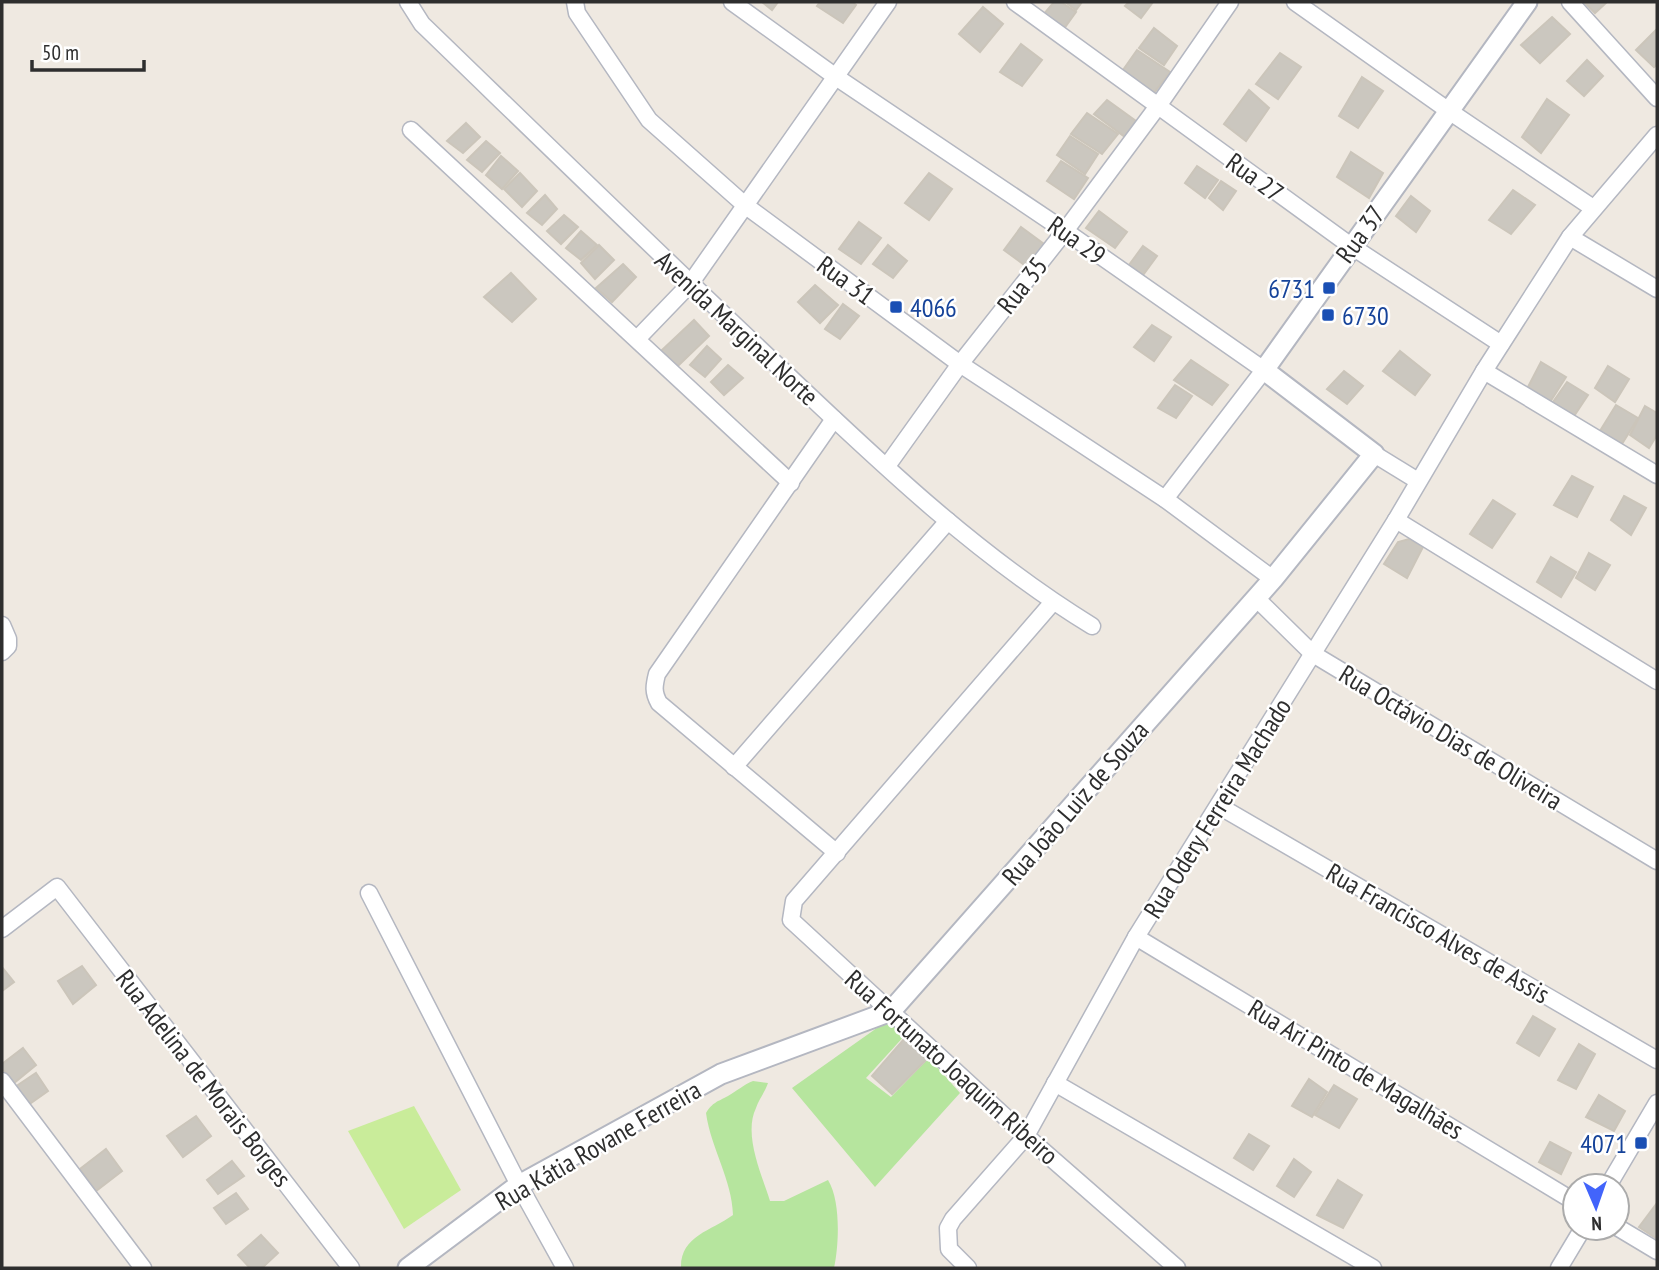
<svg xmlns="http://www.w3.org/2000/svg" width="1659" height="1270" viewBox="0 0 1659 1270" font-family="'PT Sans Narrow',sans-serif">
<rect width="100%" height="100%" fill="#efe9e1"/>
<g fill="#b6e59e">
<path d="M891,1018L907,1033L866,1078L891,1097L929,1058L960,1093L875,1187L792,1088Z"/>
<path d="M753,1081L768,1083C765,1092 759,1099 756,1108C743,1135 762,1175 770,1201H784L828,1180C841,1201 839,1245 834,1268H681C680,1236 711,1231 733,1215C732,1179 711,1149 706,1113C713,1102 717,1102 728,1096C737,1091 743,1085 753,1081Z"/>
</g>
<path fill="#c9ec9a" d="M414,1106L461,1190L404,1229L348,1131Z"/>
<g fill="#cbc7bf" stroke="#cbc5ba" stroke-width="2">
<path d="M762,2H778L772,10Z"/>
<path d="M820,2H852L856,5L843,23L817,6Z"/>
<path d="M1054,2H1061L1076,12L1063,30L1043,15Z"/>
<path d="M1065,2H1082L1076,10Z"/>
<path d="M1129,2H1153L1141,18L1125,6Z"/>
<path d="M1584,2H1607L1595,13Z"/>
<path d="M983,7L1003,24L980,52L959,34Z"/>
<path d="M1552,17L1570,34L1540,63L1521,45Z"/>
<path d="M1154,28L1177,46L1164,65L1139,48Z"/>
<path d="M1657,29V64L1654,67L1636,50Z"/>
<path d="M1021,44L1042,60L1022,86L1000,72Z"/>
<path d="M1137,50L1170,72L1154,93L1123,70Z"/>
<path d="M1280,53L1301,67L1278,99L1256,84Z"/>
<path d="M1587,60L1603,76L1584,96L1567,81Z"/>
<path d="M1362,77L1383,91L1358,128L1339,116Z"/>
<path d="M1249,90L1269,108L1246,141L1224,124Z"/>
<path d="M1547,99L1569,115L1541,153L1522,137Z"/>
<path d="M1107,100L1136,121L1125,137L1094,114Z"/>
<path d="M1087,113L1118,134L1102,154L1071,134Z"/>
<path d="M466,123L480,137L463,153L447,141Z"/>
<path d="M1070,136L1098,154L1085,174L1057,155Z"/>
<path d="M486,141L500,153L482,172L467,160Z"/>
<path d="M1351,152L1383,173L1369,198L1337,177Z"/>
<path d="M501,156L518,171L502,189L486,175Z"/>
<path d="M1061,161L1088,178L1074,199L1047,181Z"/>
<path d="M1197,166L1218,180L1205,198L1185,183Z"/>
<path d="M520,173L537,191L522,207L504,189Z"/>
<path d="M929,173L952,189L929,220L905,203Z"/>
<path d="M1221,181L1236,191L1223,210L1209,198Z"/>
<path d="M1513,190L1535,205L1511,234L1489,220Z"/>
<path d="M545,195L557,209L542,225L527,213Z"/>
<path d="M1411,196L1430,211L1416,232L1396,216Z"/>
<path d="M1099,211L1127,232L1115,248L1086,228Z"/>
<path d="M564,215L578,227L561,244L547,231Z"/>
<path d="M859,222L881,238L861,264L839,249Z"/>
<path d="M1021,227L1044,244L1027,267L1004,250Z"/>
<path d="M581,231L597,245L581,260L566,248Z"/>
<path d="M599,245L614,260L595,279L581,263Z"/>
<path d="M888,245L907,261L893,278L873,264Z"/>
<path d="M1143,246L1157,256L1143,275L1129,265Z"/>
<path d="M623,264L636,277L612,302L596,288Z"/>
<path d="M511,273L536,299L512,322L484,297Z"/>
<path d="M815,285L838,305L820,323L798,302Z"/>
<path d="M843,304L859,316L840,339L825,329Z"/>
<path d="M694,320L709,336L678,366L661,351Z"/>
<path d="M1152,325L1171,337L1154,361L1134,347Z"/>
<path d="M707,346L721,359L705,377L690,365Z"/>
<path d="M1400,351L1430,375L1415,395L1383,371Z"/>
<path d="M1191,360L1228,385L1212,405L1174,380Z"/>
<path d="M1541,362L1566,377L1550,402L1528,387Z"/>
<path d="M728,365L743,378L724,395L711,382Z"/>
<path d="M1608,366L1629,379L1615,402L1595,388Z"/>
<path d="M1344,371L1363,386L1347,404L1327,389Z"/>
<path d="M1567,382L1588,395L1574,416L1553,402Z"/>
<path d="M1175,385L1192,396L1176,418L1158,408Z"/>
<path d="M1616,405L1638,418L1622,444L1600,431Z"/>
<path d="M1645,406L1657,413V435L1649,448L1630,435Z"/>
<path d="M1572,476L1593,487L1577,517L1554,505Z"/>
<path d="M1624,496L1646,508L1631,535L1611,520Z"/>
<path d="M1493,500L1515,514L1492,548L1470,534Z"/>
<path d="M1409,539L1423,547L1407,578L1384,564L1398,542Z"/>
<path d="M1589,553L1610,565L1595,590L1576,578Z"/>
<path d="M1551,557L1576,572L1561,597L1537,582Z"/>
<path d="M82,966L96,985L73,1004L58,981Z"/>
<path d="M2,967L14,982L2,991Z"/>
<path d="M1533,1016L1555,1029L1539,1056L1517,1043Z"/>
<path d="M905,1038L928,1058L892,1094L872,1076Z"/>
<path d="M1579,1044L1595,1054L1576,1089L1558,1080Z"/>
<path d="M23,1048L36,1065L14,1083L2,1068V1064Z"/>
<path d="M36,1073L48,1091L28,1105L15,1087Z"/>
<path d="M1309,1079L1327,1092L1312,1117L1292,1106Z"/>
<path d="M1334,1085L1357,1099L1339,1128L1315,1115Z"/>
<path d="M1599,1095L1625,1111L1614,1131L1586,1117Z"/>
<path d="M196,1116L211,1136L183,1157L167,1136Z"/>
<path d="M1249,1134L1269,1146L1253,1170L1234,1158Z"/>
<path d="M1550,1142L1571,1153L1561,1174L1539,1162Z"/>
<path d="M106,1149L122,1171L96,1191L80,1169Z"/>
<path d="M1294,1159L1311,1172L1294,1197L1277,1186Z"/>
<path d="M232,1161L244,1176L218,1194L207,1180Z"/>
<path d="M1338,1180L1362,1195L1343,1228L1317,1215Z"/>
<path d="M236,1193L248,1209L226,1224L214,1208Z"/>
<path d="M1657,1203V1239L1639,1227Z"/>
<path d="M261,1235L278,1253L262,1268H250L238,1255Z"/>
</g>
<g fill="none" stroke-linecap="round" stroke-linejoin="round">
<defs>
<g id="minor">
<path d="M408,2L422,24C540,138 658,253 778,366C876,459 976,555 1092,626"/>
<path d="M575,2L577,13L649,120L746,206L960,364L1165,499L1273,579"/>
<path d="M732,2L836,77L1065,231L1264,370L1165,499"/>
<path d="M1015,2L1351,246L1501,344"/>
<path d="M1295,2L1449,111L1593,208"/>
<path d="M1570,2L1657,98"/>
<path d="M411,130L791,483"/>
<path d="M1570,237L1657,289"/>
<path d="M637,339L690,284L888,2"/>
<path d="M1484,371L1657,475"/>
<path d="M834,419L657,674C654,686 653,692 659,703L837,853"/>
<path d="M1374,454L1418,481"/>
<path d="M887,466L960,364L1065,231L1158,106L1230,2"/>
<path d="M1396,520L1657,681"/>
<path d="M1256,598L1313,654L1657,861"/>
<path d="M1053,602L794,901L791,920L1026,1136L1177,1268"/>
<path d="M2,625L8,639V646L2,652"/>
<path d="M734,767L948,521"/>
<path d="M1219,806L1657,1060"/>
<path d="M369,893L519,1185L565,1268"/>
<path d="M2,929L57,887L351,1268"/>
<path d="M1136,937L1575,1202"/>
<path d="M2,1081L143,1268"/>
<path d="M1055,1083L1373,1268"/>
<path d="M1608,1186L1657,1103"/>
<path d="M1617,1227L1657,1251"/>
<path d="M968,1268L949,1249L948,1228L953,1219L1026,1136L1136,937L1396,520L1484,371L1570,237L1657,135"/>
<path d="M1559,1268L1583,1228"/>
</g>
<path id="tertiary" d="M408,1268L519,1185L721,1074L891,1011L1273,579L1374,454L1264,370L1527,2"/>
</defs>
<use href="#minor" stroke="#b4b7c1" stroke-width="19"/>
<use href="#tertiary" stroke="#b4b7c1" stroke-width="23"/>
<use href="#minor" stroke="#fff" stroke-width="16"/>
<use href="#tertiary" stroke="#fff" stroke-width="19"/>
</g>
<g fill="#1a4fb4" stroke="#fff" stroke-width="2.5">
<rect x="1322" y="281" width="14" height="14" rx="3.5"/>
<rect x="889" y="300" width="14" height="14" rx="3.5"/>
<rect x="1321" y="308" width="14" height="14" rx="3.5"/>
<rect x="1634" y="1136" width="14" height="14" rx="3.5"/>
</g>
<g text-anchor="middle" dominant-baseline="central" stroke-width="5" stroke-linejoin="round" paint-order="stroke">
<g font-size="26" fill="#2e2e2e" stroke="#fff">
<text transform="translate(1255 177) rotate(36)">Rua 27</text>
<text transform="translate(1360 234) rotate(-54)">Rua 37</text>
<text transform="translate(1077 240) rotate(35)">Rua 29</text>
<text transform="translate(846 280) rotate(36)">Rua 31</text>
<text transform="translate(1022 285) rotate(-52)">Rua 35</text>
<text transform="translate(737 328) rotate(43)">Avenida Marginal Norte</text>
<text transform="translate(1451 737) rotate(31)">Rua Octávio Dias de Oliveira</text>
<text transform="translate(1075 803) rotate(-49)">Rua João Luiz de Souza</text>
<text transform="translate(1217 808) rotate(-58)">Rua Odery Ferreira Machado</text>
<text transform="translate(1438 933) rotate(30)">Rua Francisco Alves de Assis</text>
<text transform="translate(952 1067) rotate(42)">Rua Fortunato Joaquim Ribeiro</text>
<text transform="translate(1356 1069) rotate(31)">Rua Ari Pinto de Magalhães</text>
<text transform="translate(204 1078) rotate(52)">Rua Adelina de Morais Borges</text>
<text transform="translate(598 1145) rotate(-30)">Rua Kátia Rovane Ferreira</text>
</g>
<g font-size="26" fill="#164399" stroke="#fff" text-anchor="end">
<text x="1315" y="288">6731</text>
<text x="910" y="307" text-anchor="start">4066</text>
<text x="1342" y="315" text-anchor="start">6730</text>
<text x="1627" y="1143">4071</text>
</g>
</g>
<rect width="1659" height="1270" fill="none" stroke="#2e2e2e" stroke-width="7"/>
<g transform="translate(1596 1207) rotate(178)"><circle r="33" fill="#ffffff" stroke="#ababab" stroke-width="2"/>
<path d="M0-5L12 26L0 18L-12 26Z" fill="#4264fb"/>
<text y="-10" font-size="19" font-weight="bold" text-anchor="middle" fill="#2e2e2e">N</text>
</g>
<path d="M32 60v10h112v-10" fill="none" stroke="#2e2e2e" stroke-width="3.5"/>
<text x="42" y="60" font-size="21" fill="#2e2e2e" stroke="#ffffff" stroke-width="5" paint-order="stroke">50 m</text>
</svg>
